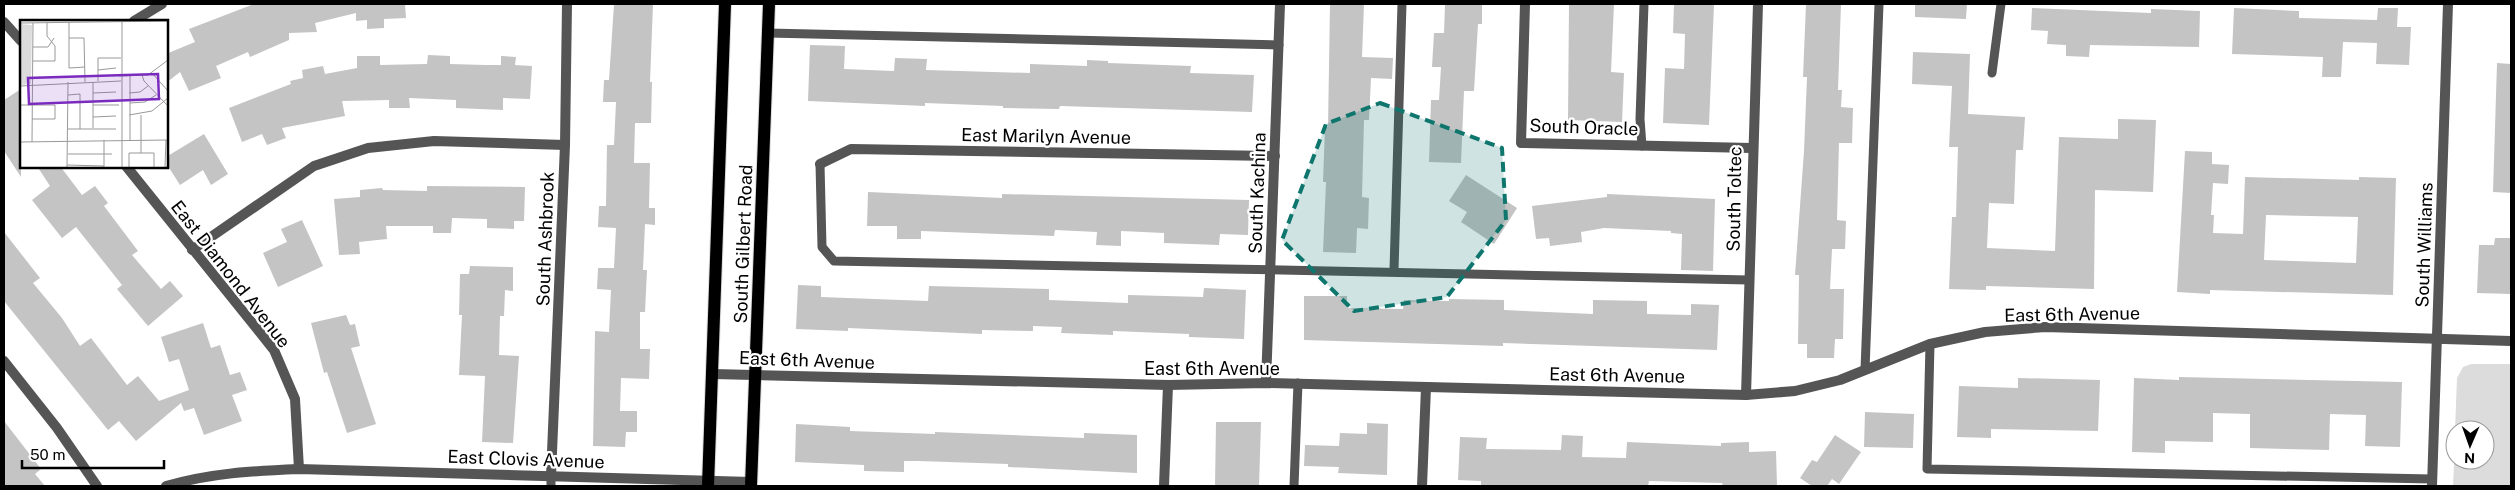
<svg xmlns="http://www.w3.org/2000/svg" width="2515" height="490" viewBox="0 0 2515 490" font-family="'Public Sans',sans-serif">
<rect width="100%" height="100%" fill="#fff"/>
<path fill="#dcdcdc" d="M2471,364H2511V486H2453L2455,441V460H2485V430H2455L2457,378L2463,367Z"/>
<g fill="#c4c4c4" fill-rule="evenodd">
<path d="M254,4H405L406,18L384,19V28L367,29V20L356,21V13L315,23L317,32L289,33V40L250,57L248,52L216,66L221,78L189,91L180,72L166,83V54L195,42L189,29Z"/>
<path d="M614,4H653L650,82H652L651,123H635L634,163H650L649,208H655V225L645,224L643,270H647L645,312H640V349H650L649,379L621,378L620,411H637V432H626L625,447L593,446L595,331L609,332L611,290L597,289L598,268H614L616,228L598,227L599,206H606L607,145H614L616,102H603L604,80H609Z"/>
<path d="M1330,4H1364L1362,57L1393,58L1392,79L1371,78L1369,120H1364L1362,197L1369,198L1368,229L1357,228L1356,253L1323,252L1326,182H1323L1325,127H1328Z"/>
<path d="M1445,4H1482V24H1478L1474,91H1464L1461,163L1429,162L1431,100H1439L1441,67H1432L1434,33H1444Z"/>
<path d="M1569,4H1614L1611,72L1624,73L1622,122L1568,120Z"/>
<path d="M1674,4H1714L1709,125L1663,123L1665,68L1684,69L1685,34L1673,33Z"/>
<path d="M1806,4H1841L1838,90H1842L1841,107L1853,108L1852,143H1839L1837,220L1846,221L1845,249H1832L1830,289H1844L1843,339H1835L1834,358H1807V344H1798L1799,275H1795L1804,151L1807,77H1803Z"/>
<path d="M1915,4H1967L1966,19L1915,17Z"/>
<path d="M2032,8L2151,13V9L2200,11L2199,47L2090,45L2089,57L2066,56V45L2047,44L2048,31L2031,30Z"/>
<path d="M2234,8L2299,11V18L2377,20L2378,8H2398L2397,27H2411L2409,65L2376,64L2377,43L2343,42L2341,77H2322L2323,57L2232,54Z"/>
<path d="M810,45L845,46L844,69L894,71L895,58L927,59L926,70L1030,73V64L1087,66V60L1108,61V63L1191,66L1190,73L1254,75L1252,112L1060,106L1059,109L1003,108V106L925,103V106L808,101Z"/>
<path d="M1913,52L1970,54L1968,114L2025,117L2023,150H2016L2014,204L1989,203L1987,248L2055,251L2059,137L2118,139V119L2156,120L2153,192L2095,190L2094,289L1986,286V290L1949,289L1952,217H1956L1958,147H1949L1952,86L1912,84Z"/>
<path d="M428,55L450,56V64L485,65H501V56L516,57L515,65L532,66L530,99L503,98V110L456,108V100L409,98L410,108H389V100L342,101L345,116L282,128L286,138L267,145L262,134L242,142L229,108L291,84L290,81L303,78L302,70L323,66L325,74L357,68V56H380V65L427,64Z"/>
<path d="M2497,63L2511,64V193L2493,192Z"/>
<path d="M21,89V177L4,151V100Z"/>
<path d="M204,134L228,174L211,185L203,170L180,185L166,163V157Z"/>
<path d="M2185,151L2212,152V164L2229,165L2228,184L2213,183L2211,215H2214L2213,233L2243,234L2245,177L2359,180V177L2396,178L2393,295L2210,290V294L2177,292ZM2266,215L2358,217L2356,263L2264,260Z"/>
<path d="M37,166H60L82,195L95,186L108,203L104,206L138,251L132,255L161,289L170,281L183,296L148,326L117,289L122,285L76,227L62,238L32,200L50,186Z"/>
<path d="M1466,175L1517,208L1494,244L1461,222L1467,212L1449,201Z"/>
<path d="M427,186L525,187L524,221H514V229L487,228V219L452,218L451,233H433V226H386L387,239L359,242L360,254L339,255L334,199L360,197V190L382,188L383,190L427,191Z"/>
<path d="M868,192L1002,198V194L1249,200L1248,235L1220,234L1219,245L1164,243V233L1121,231V246L1096,245L1097,232L1055,230L1054,236L921,231V239H897V226H867Z"/>
<path d="M1607,194L1715,199L1713,271L1681,270L1682,234L1671,233V231L1604,228L1581,232L1582,242L1550,246L1549,238L1536,239L1532,206L1607,197Z"/>
<path d="M302,220L323,266L278,287L263,253L287,242L281,229Z"/>
<path d="M4,232L40,278L33,283L62,318L80,346L91,338L127,385L138,376L159,401L189,390L179,359L169,362L161,337L203,323L211,348L220,345L230,375L240,372L247,390L232,395L242,421L204,435L194,408L184,411L181,403L136,441L119,421L108,430L4,301Z"/>
<path d="M2495,238H2511V294L2477,293L2479,245H2494Z"/>
<path d="M470,266L513,267V291L505,290L504,316H500L499,355L519,356L513,443L482,442L485,376L459,375L462,315H459L460,274H469Z"/>
<path d="M798,285L821,286V297L928,301L929,286L1049,289V300L1128,303V295L1203,297L1204,288L1246,290L1244,339L1189,337V334L1113,331V335L1061,333L1062,327L1033,326V331L982,330V334L848,328V331L796,329Z"/>
<path d="M1304,296H1347V308L1403,309L1404,300L1449,301V299L1504,300V310L1593,314V300L1647,301V314L1691,315V304L1719,305L1717,350L1503,343V346L1304,340Z"/>
<path d="M346,315L350,325L355,324L360,346L351,348L376,424L347,433L327,372L324,373L311,323Z"/>
<path d="M2179,377L2402,382L2400,447L2365,446L2366,415L2330,414L2329,450L2250,448V414L2213,413V442L2165,441V453L2132,452L2134,378L2179,380Z"/>
<path d="M2018,378L2100,380L2098,431L1991,429V438L1957,437L1959,386L2018,388Z"/>
<path d="M1865,412L1914,414L1913,448L1864,447Z"/>
<path d="M4,421L41,469L35,474L45,486H4Z"/>
<path d="M1216,422H1261L1259,486H1215Z"/>
<path d="M1367,423L1388,424L1387,475L1338,473L1339,467L1304,466L1305,445L1339,446L1340,433L1367,434Z"/>
<path d="M796,424L850,427V431L935,434V432L1084,438V433L1137,435V473L1008,467V464L918,461H904V472L864,471V465L795,462Z"/>
<path d="M1562,435L1583,436L1582,457L1626,458L1627,442L1721,446V443L1749,442V452L1776,451L1777,486H1723L1722,483L1649,481L1648,486H1481V481L1458,480L1460,437L1487,438L1486,449L1561,450Z"/>
<path d="M1835,435L1861,452L1839,484L1832,479L1827,486H1812L1800,478L1812,460L1817,462Z"/>
</g>
<g fill="none" stroke-linecap="round" stroke-linejoin="round">
<defs>
<g id="primary">
<path d="M708,486L725,4"/>
<path d="M751,486L769,4"/>
</g>
</defs>
<use href="#primary" stroke="#dbdbdb" stroke-width="14"/>
<g stroke="#555" stroke-width="9">
<path d="M768,33L1279,45"/>
<path d="M1992,73L2001,4"/>
<path d="M1642,146L1640,119L1644,4"/>
<path d="M820,164L822,247L834,261C1139,268 1444,272 1749,280"/>
<path d="M1394,270L1402,4"/>
<path d="M1930,344L1927,469L2432,479"/>
<path d="M1865,370L1879,4"/>
<path d="M551,486V476"/>
<path d="M1294,486L1298,383"/>
</g>
<g stroke="#555" stroke-width="10">
<path d="M1525,4L1521,143L1752,148"/>
<path d="M134,21L162,4"/>
<path d="M4,22L21,41"/>
<path d="M820,164L851,149L1275,156"/>
<path d="M126,166L274,350L295,399L299,469"/>
<path d="M192,250L314,166L368,148L434,141L565,145"/>
<path d="M4,361L57,428L97,486"/>
<path d="M713,374L1168,385L1266,383L1746,395L1795,391L1840,380L1930,344L1985,332L2045,327L2511,341"/>
<path d="M1266,383L1280,4"/>
<path d="M1746,395L1758,4"/>
<path d="M551,476L565,145L567,4"/>
<path d="M166,486C211,473 252,471 299,469L751,482"/>
<path d="M1164,486L1168,385"/>
<path d="M1422,486L1426,387"/>
<path d="M2432,486L2448,4"/>
</g>
<use href="#primary" stroke="#000" stroke-width="12"/>
</g>
<path fill="#0f766e" fill-opacity="0.2" stroke="#0f766e" stroke-width="4" stroke-dasharray="10 6" stroke-linejoin="round" d="M1380,103L1502,148L1506,220L1447,297L1354,311L1282,240L1326,124Z"/>
<g text-anchor="middle" dominant-baseline="central" stroke-width="4.5" stroke-linejoin="round" paint-order="stroke">
<g font-size="18" fill="#000" stroke="#fff">
<text transform="translate(1584 127) rotate(2)">South Oracle</text>
<text transform="translate(1046 136) rotate(1)">East Marilyn Avenue</text>
<text transform="translate(1257 193) rotate(-88)">South Kachina</text>
<text transform="translate(1734 199) rotate(-89)">South Toltec</text>
<text transform="translate(545 239) rotate(-88)">South Ashbrook</text>
<text transform="translate(743 244) rotate(-88)">South Gilbert Road</text>
<text transform="translate(2424 245) rotate(-88)">South Williams</text>
<text transform="translate(231 274) rotate(52)">East Diamond Avenue</text>
<text transform="translate(2072 314) rotate(-1)">East 6th Avenue</text>
<text transform="translate(807 360) rotate(2)">East 6th Avenue</text>
<text x="1212" y="368">East 6th Avenue</text>
<text transform="translate(1617 375) rotate(1)">East 6th Avenue</text>
<text transform="translate(526 459) rotate(2)">East Clovis Avenue</text>
</g>
</g>
<g transform="translate(20 20)">
<rect width="148" height="148" fill="#fff"/>
<path d="M0,4L12,5L11,64L0,65Z" fill="#dcdcdc"/>
<path fill="none" stroke="#999" stroke-width="1" d="M49,2V48L65,47M0,3L148,1M49,18H64L65,62M13,27H28L34,18M13,41H35V26L27,16V3M78,50L96,48M132,53L148,71M110,55V120M122,55L124,61L148,86M99,56L128,55L148,40M78,61V38H101M0,66L101,61M73,73L96,72M109,73L120,72L128,66M48,75L60,74V109M0,79V122M110,83L125,82L136,75M0,85H35V99H12M73,85H99M109,95L132,91L148,78M121,95V133M73,97L96,96M73,108V62M48,109H96M84,120V147M0,122L148,120M12,122L13,3M48,134H92M47,145L84,146M47,147L48,62M102,147V0M109,147V133H134V147M145,147L146,120"/>
<path fill="#7b2cbf" fill-opacity="0.15" stroke="#7b2cbf" stroke-width="2.5" d="M138,54L139,79L9,84L8,58Z"/>
<rect width="148" height="148" fill="none" stroke="#000" stroke-width="2.5"/>
</g>
<rect width="2515" height="490" fill="none" stroke="#000000" stroke-width="10"/>
<g transform="translate(2470 445) rotate(182)"><circle r="24" fill="#ffffff" stroke="#999999"/>
<path d="M0-4L9 19L0 12L-9 19Z" fill="#000000"/>
<text y="-8" font-size="14" font-weight="bold" text-anchor="middle" fill="#000000">N</text>
</g>
<path d="M22 460v8h142v-8" fill="none" stroke="#000000" stroke-width="2.5"/>
<text x="30" y="460" font-size="15" fill="#000000" stroke="#ffffff" stroke-width="4" paint-order="stroke">50 m</text>
</svg>
